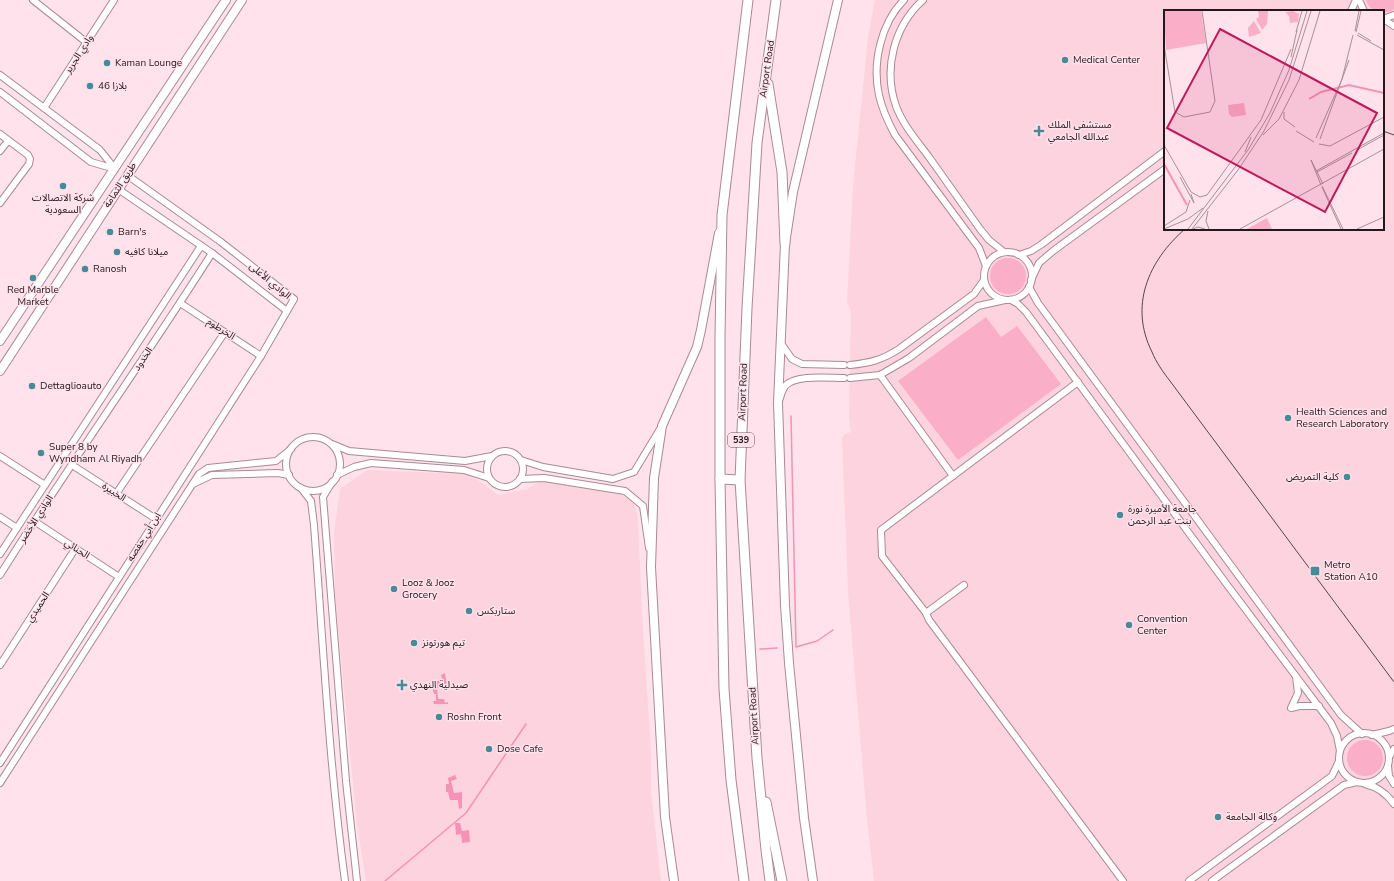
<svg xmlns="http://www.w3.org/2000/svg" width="1394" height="881" viewBox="0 0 1394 881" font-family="'Nunito Sans','Noto Sans Arabic',sans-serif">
<rect width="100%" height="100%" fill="#ffe2eb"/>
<g fill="#fed3e0" fill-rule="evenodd">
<path d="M875,0H1394V881H874L867,819L848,592L842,438L845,434L851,432L849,417L851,311L847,302L853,186L868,37ZM1165,11H1383V229H1165Z"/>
<path d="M367,470L467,474L478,480L498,495L527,489L542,480L619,493L629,499L634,505L637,513L638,525L643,629L651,753V791L661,881H366L357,825L335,596L334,533L340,489Z"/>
</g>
<g fill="#faaec7">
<path d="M1366,0H1394V9L1391,11L1383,13V11C1374,11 1369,9 1366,0Z"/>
<circle cx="1008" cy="276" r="18"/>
<path d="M986,317L1001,337L1017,326L1061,384L958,460L898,381Z"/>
<circle cx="1365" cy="758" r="18"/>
</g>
<g fill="#f692b6">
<path d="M445,673L447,687L437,688L438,699H444L445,703L448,702V704H434L433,701H436V694H434L432,687L437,686V684H433V681H442L441,675Z"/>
<path d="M455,775L457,779L451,781L454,793L462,792V808L459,809L458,800H450L448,792H446V784H449L448,778Z"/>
<path d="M455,823H460L462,831L469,830L470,842L462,843L461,834L456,835Z"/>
</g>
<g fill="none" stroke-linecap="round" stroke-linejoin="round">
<g stroke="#f692b6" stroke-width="1.5">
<path d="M791,416L796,647L817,641L833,630"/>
<path d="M760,649L777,648"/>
<path d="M385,881L466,813L526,724"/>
</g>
<defs>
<g id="minor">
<path d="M33,0L86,42"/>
<path d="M904,0C881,23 872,63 879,95C882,109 888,122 895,135L979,248L986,266"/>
<path d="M923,0C894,26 883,69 896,106C903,125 917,141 929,157C946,181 963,205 980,229L989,240L1004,252"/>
<path d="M1359,0L1364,11"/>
<path d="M1351,11L1356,0"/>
<path d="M1383,19L1394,26"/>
<path d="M1383,19L1394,15"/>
<path d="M0,75L100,150L115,169"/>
<path d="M0,92L91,162L115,169"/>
<path d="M44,108L114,0"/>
<path d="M0,134L28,155L30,159L29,164L0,203"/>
<path d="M0,151L8,141"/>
<path d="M118,189L212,253L287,311"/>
<circle cx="1008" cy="276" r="24"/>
<path d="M1019,255L1031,251L1042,244L1165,151"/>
<path d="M1031,280L1039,263L1053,251L1165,169"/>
<path d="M1029,287L1038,303L1341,715L1362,734"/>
<path d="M1011,300L1018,304L1026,312L1225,582L1331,723L1337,736L1340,751"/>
<path d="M180,303L261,356"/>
<path d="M780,342L792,359L802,364L844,365"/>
<path d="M850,365C870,363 882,360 899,349L974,294L984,280"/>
<path d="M880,375L953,476"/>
<path d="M850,378L880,375L909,358L978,306L1005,300"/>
<path d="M1078,382L881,530L882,556L926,613L929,620L1123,881"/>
<path d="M780,398C781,394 783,389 785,386C795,374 829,378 844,378"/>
<circle cx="313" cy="464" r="27"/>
<path d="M332,444L349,451L465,461L492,456"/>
<circle cx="505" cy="469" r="18"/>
<path d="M0,456L45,485"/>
<path d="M521,460L543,467L613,479L634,472L660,429"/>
<path d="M72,465L156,519"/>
<path d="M337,475L354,467L371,463L464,470L489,478"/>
<path d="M520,479L544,478L625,491L643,506L649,548"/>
<path d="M332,482L323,497L346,781L357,881"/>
<path d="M193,484L212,475L278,473L289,475"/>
<path d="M301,488L311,501L314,525C323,643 329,763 345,881"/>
<path d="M116,494L225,332"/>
<path d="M0,517L17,528"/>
<path d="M34,521L119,577"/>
<path d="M0,554L201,246"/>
<path d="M0,575C68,466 143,362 212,253"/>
<path d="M926,613L964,585"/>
<path d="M0,665L75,549"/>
<path d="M1296,677L1298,693L1291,708L1300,706H1319"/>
<circle cx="1364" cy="758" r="25"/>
<path d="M1372,735L1389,731L1394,729"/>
<path d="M1389,757L1394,749"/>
<path d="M0,763L261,356L294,299L221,242L127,175"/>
<path d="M1388,766L1389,776L1394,784"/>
<path d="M0,783L199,474L208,468L276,461L291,449"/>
<path d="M1365,784C1378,787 1387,794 1394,804"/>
<path d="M1189,881L1332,776L1339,761"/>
<path d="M1212,881L1344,785L1357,782"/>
</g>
<g id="major">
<path d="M0,341L226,0"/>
<path d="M0,371L242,0"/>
<path d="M674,881L665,817L651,567L654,478L662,426L697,347L701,330L719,233"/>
<path d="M813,881L804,818L789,663L785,605L778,403L785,244L793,192L838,0"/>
</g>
<g id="highway">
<path d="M768,84L782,172L785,244"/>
<path d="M720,479L740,480"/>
<path d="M766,802L782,881"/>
<path d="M744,881L731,780L724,689L720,479V337L722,215L748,0"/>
<path d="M770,881L766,850L757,758L740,480L747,308L757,143L776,0"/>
</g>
</defs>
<use href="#minor" stroke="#aa8a94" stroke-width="8"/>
<use href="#major" stroke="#aa8a94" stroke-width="10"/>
<use href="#highway" stroke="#aa8a94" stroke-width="11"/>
<use href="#minor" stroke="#fff" stroke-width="6"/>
<use href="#major" stroke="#fff" stroke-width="8"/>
<use href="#highway" stroke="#fff" stroke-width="9"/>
<g stroke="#56454a" stroke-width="1">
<path d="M1383,131L1394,135"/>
<path d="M1185,229C1148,261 1129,306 1152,352C1156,362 1163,372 1170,381L1394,682"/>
</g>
</g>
<g fill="#468b97" stroke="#ffe2eb" stroke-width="1.5">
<circle cx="1065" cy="60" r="4"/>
<circle cx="107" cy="63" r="4"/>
<circle cx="90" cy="86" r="4"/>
<path d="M1037 125h4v4h4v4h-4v4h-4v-4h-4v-4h4z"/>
<circle cx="63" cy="186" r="4"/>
<circle cx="110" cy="232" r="4"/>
<circle cx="117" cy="252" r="4"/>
<circle cx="85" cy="269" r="4"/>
<circle cx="33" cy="278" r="4"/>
<circle cx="32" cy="386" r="4"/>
<circle cx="1288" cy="418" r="4"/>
<circle cx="41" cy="453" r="4"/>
<circle cx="1347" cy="477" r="4"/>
<circle cx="1120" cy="515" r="4"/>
<rect x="1310" y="566" width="10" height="10" rx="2"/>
<circle cx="394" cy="589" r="4"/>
<circle cx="469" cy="611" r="4"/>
<circle cx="1129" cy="625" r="4"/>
<circle cx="414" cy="643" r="4"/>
<path d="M400 679h4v4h4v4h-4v4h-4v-4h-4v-4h4z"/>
<circle cx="439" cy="717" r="4"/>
<circle cx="489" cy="749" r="4"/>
<circle cx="1218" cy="817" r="4"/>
</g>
<g text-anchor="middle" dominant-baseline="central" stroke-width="3" stroke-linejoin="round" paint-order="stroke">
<rect fill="#ffe2eb" stroke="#66555a" stroke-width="1" x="728" y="433" width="26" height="14" rx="3"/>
<g font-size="9" font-weight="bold" fill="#25181c">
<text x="741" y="440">539</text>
</g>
<g font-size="10" fill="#25181c" stroke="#ffe2eb">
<text transform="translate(79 54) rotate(-57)">وادي الجرير</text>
<text transform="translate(767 69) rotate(-82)">Airport Road</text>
<text transform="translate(120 185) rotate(-57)">طريق الثمامة</text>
<text transform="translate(270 281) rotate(40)">الوادي الأعلى</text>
<text transform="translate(221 329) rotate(33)">الخرطوم</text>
<text transform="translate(143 359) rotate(-56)">الخدود</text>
<text transform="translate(743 392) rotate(-88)">Airport Road</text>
<text transform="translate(114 492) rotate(33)">الخبيرة</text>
<text transform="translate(36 519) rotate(-57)">الوادي الأخضر</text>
<text transform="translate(144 537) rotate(-58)">ابن أبي حفصه</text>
<text transform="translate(77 549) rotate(33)">الحنائي</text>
<text transform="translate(38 607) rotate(-57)">الحميدي</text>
<text transform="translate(754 716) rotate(-93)">Airport Road</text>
</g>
<g font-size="10" fill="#25181c" stroke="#ffe2eb" text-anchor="start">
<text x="1073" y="60">Medical Center</text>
<text x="115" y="63">Kaman Lounge</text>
<text x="98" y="86">بلازا 46</text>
<text x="1048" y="125">مستشفى الملك<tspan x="1048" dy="12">عبدالله الجامعي</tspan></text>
<text x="63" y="198" text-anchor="middle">شركة الاتصالات<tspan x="63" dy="12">السعودية</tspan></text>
<text x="118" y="232">Barn's</text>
<text x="125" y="252">ميلانا كافيه</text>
<text x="93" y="269">Ranosh</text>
<text x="33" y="290" text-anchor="middle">Red Marble<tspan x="33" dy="12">Market</tspan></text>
<text x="40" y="386">Dettaglioauto</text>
<text x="1296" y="412">Health Sciences and<tspan x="1296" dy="12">Research Laboratory</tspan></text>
<text x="49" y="447">Super 8 by<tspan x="49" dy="12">Wyndham Al Riyadh</tspan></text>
<text x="1339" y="477" text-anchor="end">كلية التمريض</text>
<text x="1128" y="509">جامعة الأميرة نورة<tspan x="1128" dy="12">بنت عبد الرحمن</tspan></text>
<text x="1324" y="565">Metro<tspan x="1324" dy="12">Station A10</tspan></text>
<text x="402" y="583">Looz &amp; Jooz<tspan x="402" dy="12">Grocery</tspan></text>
<text x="477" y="611">ستاربكس</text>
<text x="1137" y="619">Convention<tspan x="1137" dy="12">Center</tspan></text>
<text x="422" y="643">تيم هورتونز</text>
<text x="410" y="685">صيدلية النهدي</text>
<text x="447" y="717">Roshn Front</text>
<text x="497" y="749">Dose Cafe</text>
<text x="1226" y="817">وكالة الجامعة</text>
</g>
</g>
<g transform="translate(1164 10)">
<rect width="220" height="220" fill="#ffe2eb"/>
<path d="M0,1H37L42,33L2,40ZM94,1H104L103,14L98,20L92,9L95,7ZM129,1L135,4L134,12L126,13L125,6L121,2ZM90,11L97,23L85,27L84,18ZM80,93L82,105L68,107L65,104L64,95ZM103,208L108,219H83Z" fill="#faaec7"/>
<path fill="none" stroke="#f692b6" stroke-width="2" d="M145,89L157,82L185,75L220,83M0,154L23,195"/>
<path fill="none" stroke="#a89198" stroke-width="1" d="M191,21L195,1M132,22L138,1M192,22L197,1M194,23L207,31M193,25L220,40M0,35L11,102L20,107L46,102L51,91L38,1M127,47L133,20M120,102V109L131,117M132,121L150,132M99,125L115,109L135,70L156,1M152,128L178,69L189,25M156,129L185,50M155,134L166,136L220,107M0,135L27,182L36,187L43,185L97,110L127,39M193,140L220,125M81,142L87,127M147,150L157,175M147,150L159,174M152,161L220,123M153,162L188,143M16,167L30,193L27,184M158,176L179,219M158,177L177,219M44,201L42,211L45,219M0,216L22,202L26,190M0,219L24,209L39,198M24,219L84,140L106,103L125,60L143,1M28,219L74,160L100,121L125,70L147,1M29,219L34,217L41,219M76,219L220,139M193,219L220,207"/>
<path fill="#c2185b" fill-opacity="0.15" stroke="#c2185b" stroke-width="2" d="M56,19L213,103L161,202L3,118Z"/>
<rect width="220" height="220" fill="none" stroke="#25181c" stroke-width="2"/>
</g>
</svg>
